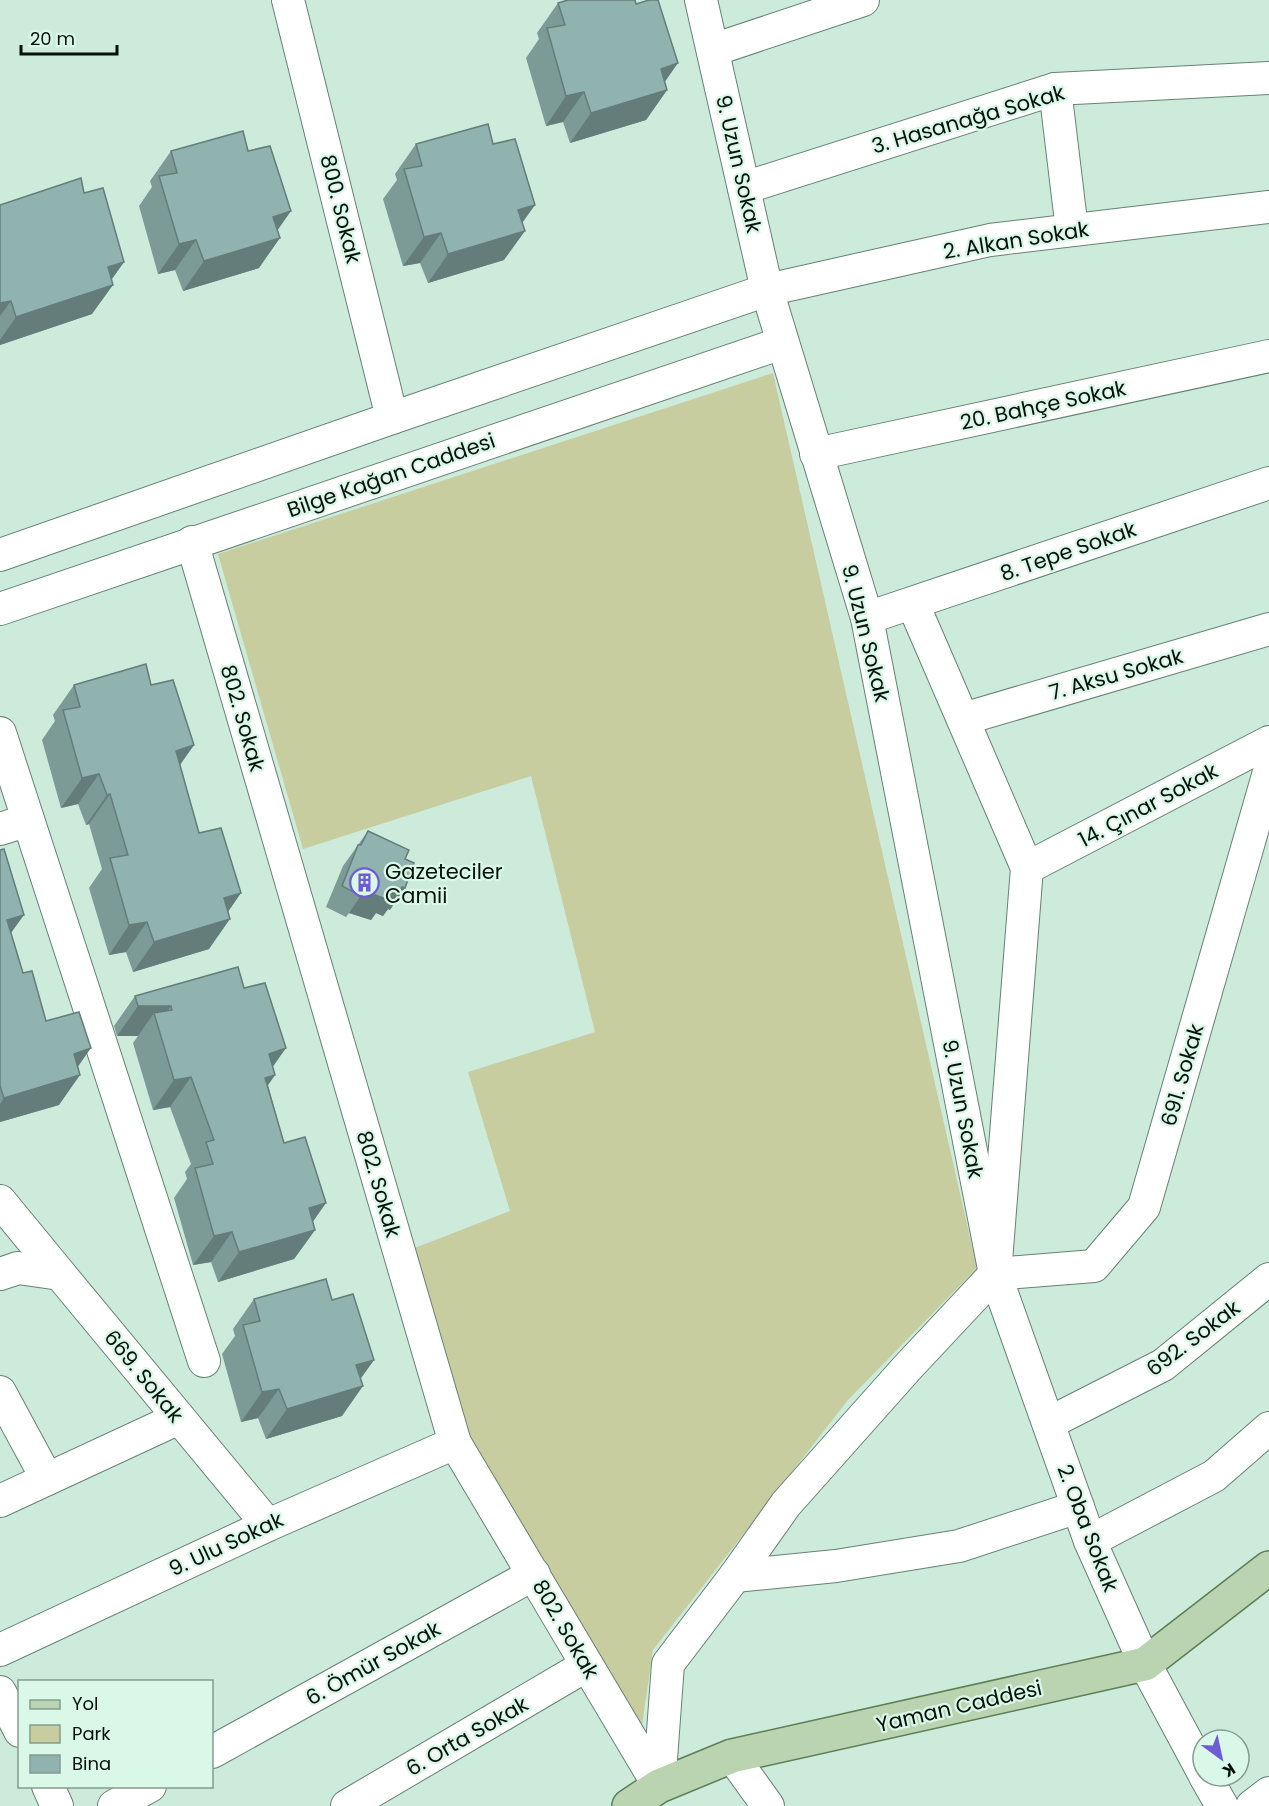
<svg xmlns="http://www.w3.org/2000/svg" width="1269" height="1806" viewBox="0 0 1269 1806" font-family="Poppins,sans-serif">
<rect width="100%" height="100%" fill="#ccebdb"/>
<path fill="#c7cd9e" d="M773,373L977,1268L848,1400L653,1650L642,1725L471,1438L412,1249L510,1211L468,1072L595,1032L531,776L303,849L218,554Z"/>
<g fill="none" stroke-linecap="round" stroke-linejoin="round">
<defs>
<g id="minor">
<path d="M288,0L392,418"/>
<path d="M701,0L767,290L867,618L995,1274L1090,1541L1145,1664L1203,1772"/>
<path d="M713,50L863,0"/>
<path d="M1055,89L1072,230"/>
<path d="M744,188L1055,89L1269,78"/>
<path d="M816,454L1269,356"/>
<path d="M192,542L455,1443L659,1786"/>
<path d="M0,555L392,418L767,290L990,240L1269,207"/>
<path d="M0,609L782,343"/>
<path d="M867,618L1269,483"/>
<path d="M963,719L1269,629"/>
<path d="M0,733L204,1361"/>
<path d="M0,829L28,820"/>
<path d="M1027,868L1269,742"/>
<path d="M0,1201L60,1274"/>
<path d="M0,1274L18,1268L60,1274L268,1525"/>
<path d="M995,1274L1094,1266L1144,1207L1269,772"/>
<path d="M0,1392L47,1479"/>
<path d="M1049,1423L1163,1365L1269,1279"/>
<path d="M0,1501L179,1418"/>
<path d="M1090,1541L1214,1476L1269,1428"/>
<path d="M735,1576L836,1566L959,1546L1078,1507"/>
<path d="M0,1650L268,1525L455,1443"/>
<path d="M0,1692L20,1731"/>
<path d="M212,1752L534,1574"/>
<path d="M732,1756L768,1806"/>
<path d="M1205,1776L1222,1806"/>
<path d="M48,1786L57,1806"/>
<path d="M659,1786L668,1664L735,1576L786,1504L907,1368L995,1274L1027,868L913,604"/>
<path d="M114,1806L150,1786"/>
<path d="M347,1806L587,1665"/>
<path d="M1252,1806L1269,1793"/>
</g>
<path id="major" d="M629,1806L659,1786L732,1756L1145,1664L1269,1568"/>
</defs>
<use href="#minor" stroke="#668274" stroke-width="34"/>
<use href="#major" stroke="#5d7e56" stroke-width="36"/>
<use href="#minor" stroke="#fff" stroke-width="32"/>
<use href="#major" stroke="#bad4b2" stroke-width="33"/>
</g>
<g fill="#7c9a96">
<path d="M558,3L665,82L667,90L646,120L570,143L563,122L546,126L526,58L539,39L537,33Z"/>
<path d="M416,144H493L522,223L504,260L428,283L420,263L403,266L383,199L397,180L395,174Z"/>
<path d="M171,151L277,230L259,268L183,291L175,270L158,274L139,206L152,187L150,181Z"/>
<path d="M84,193L124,262L111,280L92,314L0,345V205Z"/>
<path d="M74,685H151L194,745L180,764L199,833L228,912L209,949L133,972L126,952L109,955L89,888L102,869L89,824L86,825L78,804L61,808L42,740L55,721L53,715Z"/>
<path d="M368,831L390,910L388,909L383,916L376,913L371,920L349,913L346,917L326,907L343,866Z"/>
<path d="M0,850L11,933L23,973L46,1021L78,1067L59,1105L0,1122Z"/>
<path d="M244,988L275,1075L268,1085L284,1143L315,1230L294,1259L218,1282L211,1262L193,1265L174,1198L187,1179L185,1172L191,1164L170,1107L153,1110L133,1043L138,1036H117L114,1026L135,996Z"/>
<path d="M254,1299L332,1300L374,1360L361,1378L342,1416L266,1439L258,1418L241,1422L222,1354L235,1336L233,1329Z"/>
</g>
<g fill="#657d7a">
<path d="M678,63L657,93L667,90L646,120L570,143L591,113L661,69Z"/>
<path d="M584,92L563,122L546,126L566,96Z"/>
<path d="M535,205L515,233L525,231L504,260L428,283L448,254L518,210Z"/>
<path d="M291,211L270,241L280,238L259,268L183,291L204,261L273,217Z"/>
<path d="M441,233L420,263L403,266L424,237Z"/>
<path d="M196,240L175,270L158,274L179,244Z"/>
<path d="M124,262L107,286L113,285L92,314L0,345V340L16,317L108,267Z"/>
<path d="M11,301L0,316V303Z"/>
<path d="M194,745L173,775L176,751Z"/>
<path d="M99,774L78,804L61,808L82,778Z"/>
<path d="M110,794L89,824L86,825L107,795Z"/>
<path d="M402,887L405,888L390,910L388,909L383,916L376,913L371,920L349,913L364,891H390Z"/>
<path d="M241,893L221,922L230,919L209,949L133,972L154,942L224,898Z"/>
<path d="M24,915L3,944L7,920Z"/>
<path d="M147,922L126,952L109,955L129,925Z"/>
<path d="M138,1006H171L158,1025L154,1013L138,1036H117Z"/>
<path d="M91,1048L70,1078L80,1075L59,1105L0,1122V1104L4,1098L74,1054Z"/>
<path d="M286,1048L265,1078L269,1054Z"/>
<path d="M275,1075L254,1105L265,1078Z"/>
<path d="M191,1077L170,1107L153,1110L174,1080Z"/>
<path d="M326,1203L305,1233L315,1230L294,1259L218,1282L239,1252L309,1208Z"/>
<path d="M232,1232L211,1262L193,1265L214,1236Z"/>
<path d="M374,1360L353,1389L363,1386L342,1416L266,1439L287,1409L356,1365Z"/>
<path d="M279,1389L258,1418L241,1422L262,1392Z"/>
</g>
<g fill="#90b3af" stroke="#657d7a" stroke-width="1.5">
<path d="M568,0H635L636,4L649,0H658L678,63L661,69L667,90L591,113L584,92L566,96L547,28L565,25L558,3Z"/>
<path d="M488,124L493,144L515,139L535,205L518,210L525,231L448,254L441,233L424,237L404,169L422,166L416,144Z"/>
<path d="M243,131L248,151L270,146L291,211L273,217L280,238L204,261L196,240L179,244L159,176L177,173L171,151Z"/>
<path d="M81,178L84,193L103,188L124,262L108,267L113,285L16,317L11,301L0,303V205Z"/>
<path d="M146,664L151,685L173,680L194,745L176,751L199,833L221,828L241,893L224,898L230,919L154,942L147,922L129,925L110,858L128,855L110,794L107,795L99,774L82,778L63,710L80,707L74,685Z"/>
<path d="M368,831L409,850L405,859L414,863L405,888L402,887L398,894L390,891L386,899L364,891L361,896L342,886L358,845H361Z"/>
<path d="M4,849L24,915L7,920L23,973L32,971L46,1021L79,1012L91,1048L74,1054L80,1075L4,1098L0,1086V850Z"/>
<path d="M238,967L244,988L265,983L286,1048L269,1054L275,1075L265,1078L284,1143L305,1137L326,1203L309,1208L315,1230L239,1252L232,1232L214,1236L195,1168L213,1164L206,1142L214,1140L191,1077L174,1080L154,1013L172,1010L171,1006H138L135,996Z"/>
<path d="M326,1279L332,1300L353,1294L374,1360L356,1365L363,1386L287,1409L279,1389L262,1392L243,1325L260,1321L254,1299Z"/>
</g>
<defs>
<symbol id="building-ring" viewBox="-11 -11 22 22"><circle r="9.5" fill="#d9f8e8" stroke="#705bd5" stroke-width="1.5"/><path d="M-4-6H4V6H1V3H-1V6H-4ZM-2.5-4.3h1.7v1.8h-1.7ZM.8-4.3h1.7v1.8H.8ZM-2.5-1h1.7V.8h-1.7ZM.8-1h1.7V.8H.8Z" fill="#705bd5"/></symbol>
</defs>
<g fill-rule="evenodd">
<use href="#building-ring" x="348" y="866" width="33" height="33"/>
</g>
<g text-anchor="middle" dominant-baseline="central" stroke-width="4.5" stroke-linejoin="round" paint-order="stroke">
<g font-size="21" fill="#07110c" stroke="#d9f8e8">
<text transform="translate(968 119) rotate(-16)">3. Hasanağa Sokak</text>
<text transform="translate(739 164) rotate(77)">9. Uzun Sokak</text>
<text transform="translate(341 209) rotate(76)">800. Sokak</text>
<text transform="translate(1016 240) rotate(-9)">2. Alkan Sokak</text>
<text transform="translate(1043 405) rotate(-12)">20. Bahçe Sokak</text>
<text transform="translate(391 475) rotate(-19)">Bilge Kağan Caddesi</text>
<text transform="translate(1068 551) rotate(-19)">8. Tepe Sokak</text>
<text transform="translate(866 633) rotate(76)">9. Uzun Sokak</text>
<text transform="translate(1116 674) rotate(-16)">7. Aksu Sokak</text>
<text transform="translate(243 718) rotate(74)">802. Sokak</text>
<text transform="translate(1148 805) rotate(-28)">14. Çınar Sokak</text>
<text transform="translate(1182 1075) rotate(-74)">691. Sokak</text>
<text transform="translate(963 1109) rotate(79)">9. Uzun Sokak</text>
<text transform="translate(379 1184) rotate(74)">802. Sokak</text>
<text transform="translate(1193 1338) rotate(-37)">692. Sokak</text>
<text transform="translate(144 1376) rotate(51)">669. Sokak</text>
<text transform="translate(1088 1528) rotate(69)">2. Oba Sokak</text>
<text transform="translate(226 1544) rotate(-25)">9. Ulu Sokak</text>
<text transform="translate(566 1629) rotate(60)">802. Sokak</text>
<text transform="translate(373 1663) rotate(-29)">6. Ömür Sokak</text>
<text transform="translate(959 1706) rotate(-13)">Yaman Caddesi</text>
<text transform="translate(467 1736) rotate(-30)">6. Orta Sokak</text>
</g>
<g font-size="21" fill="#07110c" stroke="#d9f8e8" text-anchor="start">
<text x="385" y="871">Gazeteciler<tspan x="385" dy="24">Camii</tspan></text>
</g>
</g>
<rect x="18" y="1680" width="195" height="108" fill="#d9f8e8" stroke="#859c90" stroke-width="1.5"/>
<rect x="30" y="1700" width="30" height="9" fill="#bad4b2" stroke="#859c90" stroke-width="1.5"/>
<text x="72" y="1710" font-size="18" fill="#07110c">Yol</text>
<rect x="30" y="1725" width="30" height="18" fill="#c7cd9e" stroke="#859c90" stroke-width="1.5"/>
<text x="72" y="1740" font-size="18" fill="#07110c">Park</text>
<rect x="30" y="1755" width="30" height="18" fill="#90b3af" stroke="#859c90" stroke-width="1.5"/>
<text x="72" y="1770" font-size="18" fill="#07110c">Bina</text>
<g transform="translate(1221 1758) rotate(147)"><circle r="28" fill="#d9f8e8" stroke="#859c90" stroke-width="1.5"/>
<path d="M0-4.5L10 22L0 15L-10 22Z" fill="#705bd5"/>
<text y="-9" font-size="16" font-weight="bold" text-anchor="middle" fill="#07110c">K</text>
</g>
<path d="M21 45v9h96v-9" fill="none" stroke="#07110c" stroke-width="3"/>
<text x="30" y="45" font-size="18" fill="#07110c" stroke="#d9f8e8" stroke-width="4.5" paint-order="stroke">20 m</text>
</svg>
